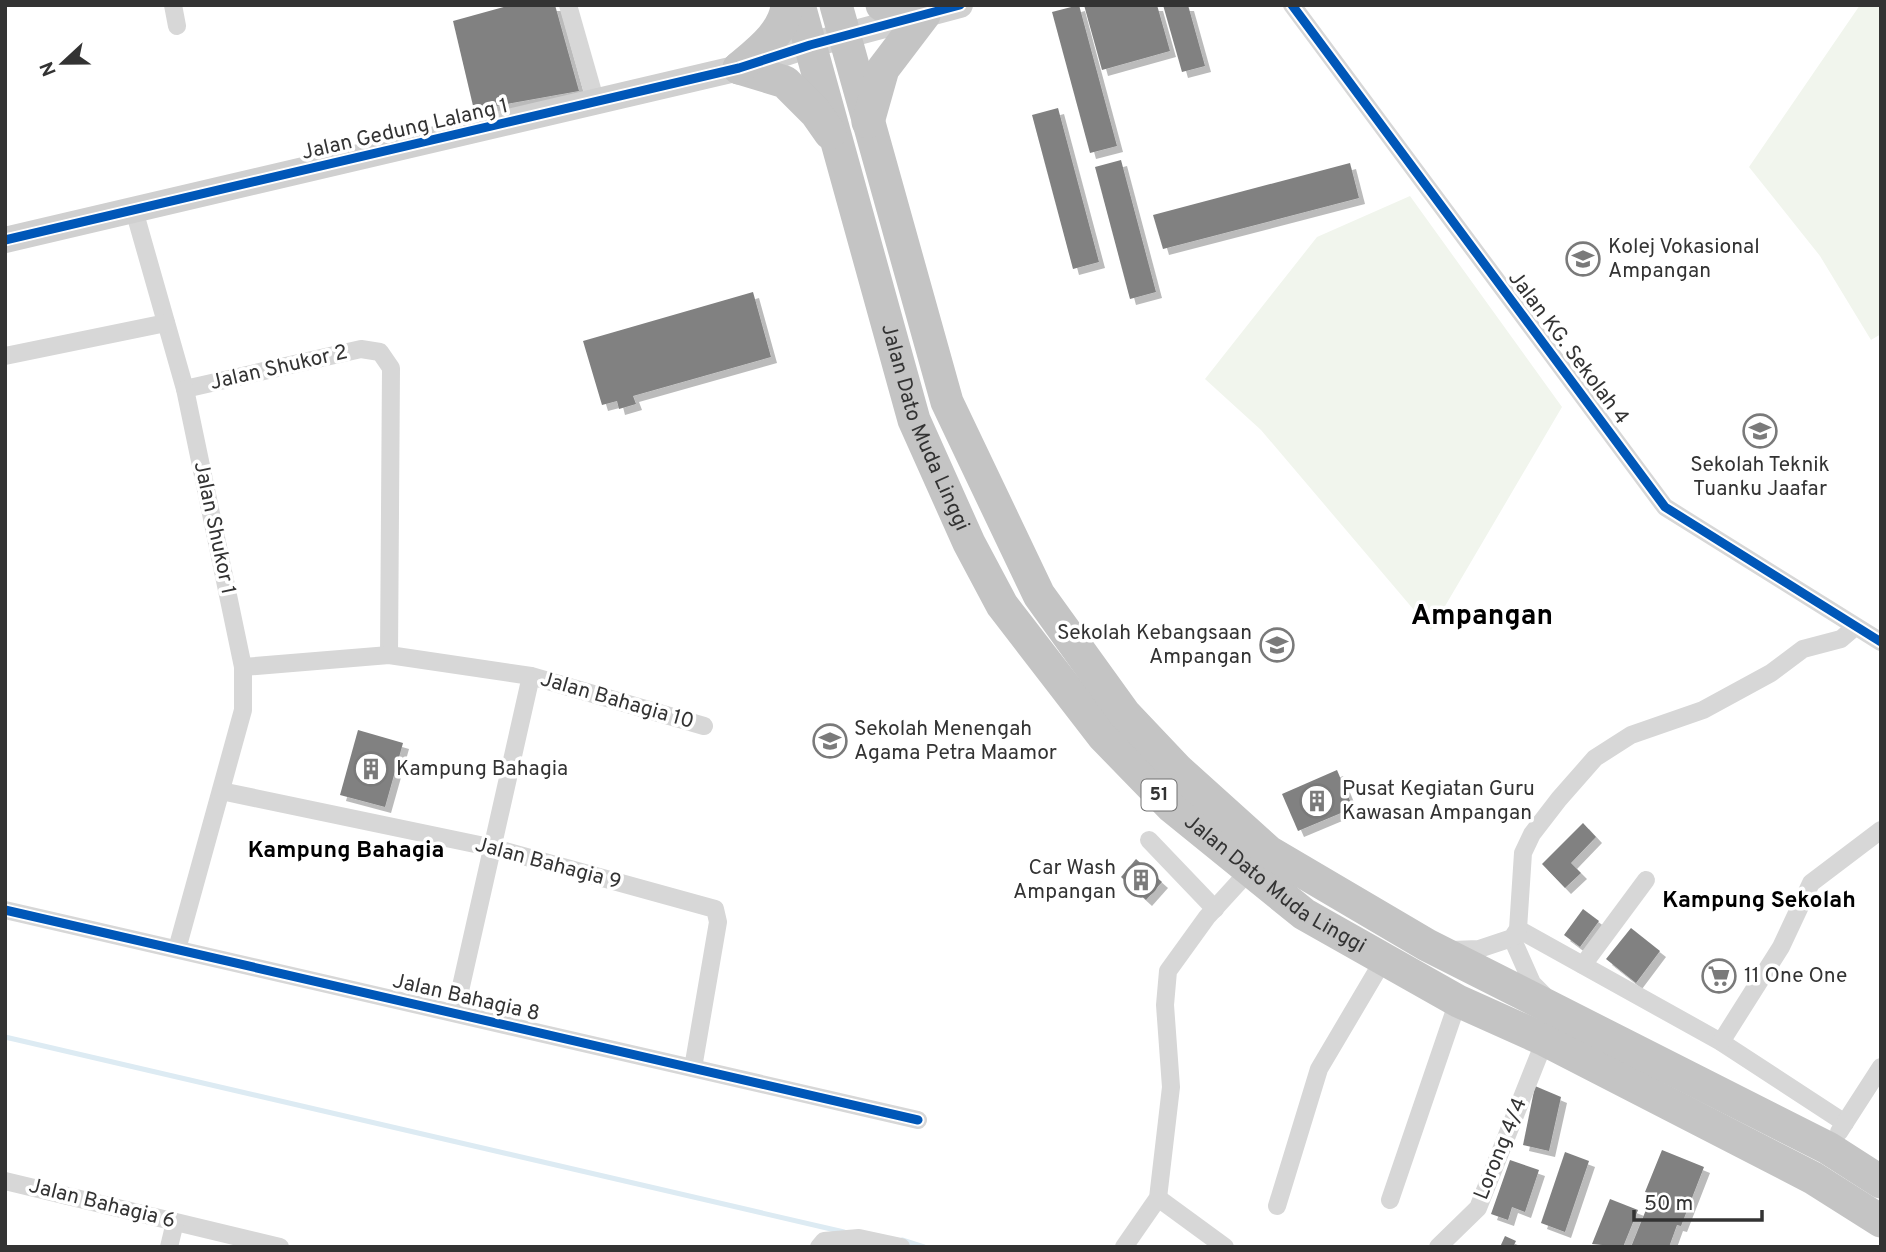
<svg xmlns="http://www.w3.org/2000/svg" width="1886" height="1252" viewBox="0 0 1886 1252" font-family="Overpass,sans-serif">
<defs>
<filter id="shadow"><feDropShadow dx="6" dy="6" stdDeviation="0" flood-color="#0004"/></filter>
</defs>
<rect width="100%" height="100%" fill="#fff"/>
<g fill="#f1f5ed">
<path d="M1860,5H1881V334L1871,340L1820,256L1749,167Z"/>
<path d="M1410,196L1562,407L1431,630L1261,430L1205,379L1317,237Z"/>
</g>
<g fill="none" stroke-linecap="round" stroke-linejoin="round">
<g stroke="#ddebf3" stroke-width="5">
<path d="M5,1037L844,1232"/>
<path d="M902,1240L924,1247"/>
</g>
</g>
<g fill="#818181" filter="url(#shadow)">
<path d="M511,5H555L579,91L474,110L453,21Z"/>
<path d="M1079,5L1117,146L1090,153L1052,12Z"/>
<path d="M1084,5H1157L1170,51L1102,70Z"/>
<path d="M1163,5H1188L1205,66L1182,72Z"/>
<path d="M1058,108L1099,262L1073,269L1032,115Z"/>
<path d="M1121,160L1156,292L1130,299L1095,167Z"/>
<path d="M1350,163L1359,198L1163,249L1153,215Z"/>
<path d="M753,292L771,357L633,396L636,404L619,409L617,401L602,405L583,341Z"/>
<path d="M358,730L403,743L385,807L340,795Z"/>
<path d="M1337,770L1353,808L1298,831L1282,794Z"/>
<path d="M1583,823L1596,837L1571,863L1581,873L1565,888L1542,864Z"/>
<path d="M1136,859L1162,882L1146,900L1121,877Z"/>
<path d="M1583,909L1599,921L1580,947L1564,935Z"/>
<path d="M1631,928L1660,951L1636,983L1606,959Z"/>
<path d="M1535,1086L1561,1097L1549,1151L1523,1145Z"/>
<path d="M1662,1150L1704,1167L1681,1226L1677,1225L1669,1247H1631L1652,1195L1645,1192Z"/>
<path d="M1565,1152L1589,1161L1565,1232L1541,1223Z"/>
<path d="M1510,1160L1539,1170L1525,1212L1512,1207L1508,1220L1491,1214Z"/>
<path d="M1610,1199L1638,1210L1623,1247L1592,1244Z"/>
<path d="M1505,1236L1516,1241L1513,1247H1500Z"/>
</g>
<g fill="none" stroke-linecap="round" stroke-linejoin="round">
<g stroke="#d7d7d7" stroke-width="18">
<path d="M173,5L177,26"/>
<path d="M568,5L596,103"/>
<path d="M1292,5L1665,507L1881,642"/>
<path d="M134,210L185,389L361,349L380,352L391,368L389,655"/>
<path d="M5,356L166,323"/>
<path d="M243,667L389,655L531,676L704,726"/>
<path d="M221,791L494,848L715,909L718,922L693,1068"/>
<path d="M1149,840L1215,909"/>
<path d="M5,910L918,1120"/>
<path d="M1518,929L1721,1042L1845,1123"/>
<path d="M1512,938L1532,983L1544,995"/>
<path d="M177,949L243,710V667L185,389"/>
<path d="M1451,950L1479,949L1512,938L1518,929L1523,853L1532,834L1559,799L1595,758L1631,735L1703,710L1771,673L1803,649L1841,639L1855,627"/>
<path d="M1583,965L1646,880"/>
<path d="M455,1013L531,676"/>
<path d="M1721,1042L1781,947L1811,883L1881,830"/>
<path d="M1839,1132L1881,1067"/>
<path d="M5,1181L280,1247"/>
<path d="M1158,1198L1225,1247"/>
<path d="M1390,1200L1458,1001"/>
<path d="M1277,1206L1319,1069L1384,959"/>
<path d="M169,1247L175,1222"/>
<path d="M819,1247L824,1241L859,1238L901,1247"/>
<path d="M1124,1247L1158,1198L1171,1087L1165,1005L1168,971L1207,917L1249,871"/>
<path d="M1438,1247L1478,1208L1545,1040"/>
</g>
<path stroke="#d0d0d0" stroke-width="26" d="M5,240L739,68L810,45L960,5"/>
<g stroke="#c4c4c4" stroke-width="33">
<path id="s1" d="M799,5L914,420L969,543L1002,605L1103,736L1172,807L1304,914L1458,1001L1545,1040L1813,1178L1881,1221"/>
<path d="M836,5L947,402L1039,595L1124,713L1178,770L1269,852L1427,945L1828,1148L1881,1182"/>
<path d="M739,68L785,82L816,113L830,133"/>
<path d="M739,68C758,52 785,32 787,5"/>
<path d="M868,122L883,69L924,15L882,5"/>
</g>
<defs>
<g id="cycleway">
<path d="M1292,5L1665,507L1881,642"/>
<path d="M5,240L739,68L810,45L960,5"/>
<path d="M5,910L918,1120"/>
</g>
</defs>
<use href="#cycleway" stroke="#fff" stroke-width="13"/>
<use href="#cycleway" stroke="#0057b8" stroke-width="9"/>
</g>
<defs>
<symbol id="school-ring" viewBox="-11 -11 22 22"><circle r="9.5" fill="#fff" stroke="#7a7a7a" stroke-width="1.5"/><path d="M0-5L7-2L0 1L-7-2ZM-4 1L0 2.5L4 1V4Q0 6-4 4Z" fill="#7a7a7a"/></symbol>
<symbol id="building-ring" viewBox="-11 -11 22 22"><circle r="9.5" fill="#fff" stroke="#7a7a7a" stroke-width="1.5"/><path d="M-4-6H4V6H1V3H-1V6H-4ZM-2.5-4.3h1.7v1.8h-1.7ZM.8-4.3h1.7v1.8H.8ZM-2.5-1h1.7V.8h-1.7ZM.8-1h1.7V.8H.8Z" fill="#7a7a7a"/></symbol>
<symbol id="supermarket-ring" viewBox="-11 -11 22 22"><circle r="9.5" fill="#fff" stroke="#7a7a7a" stroke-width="1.5"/><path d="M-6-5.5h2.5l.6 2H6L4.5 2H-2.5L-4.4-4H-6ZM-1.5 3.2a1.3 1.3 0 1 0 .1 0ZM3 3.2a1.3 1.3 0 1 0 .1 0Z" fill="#7a7a7a"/></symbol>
</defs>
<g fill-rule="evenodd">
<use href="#school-ring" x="1564" y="240" width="38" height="38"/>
<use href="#school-ring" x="1741" y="412" width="38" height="38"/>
<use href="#school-ring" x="1258" y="626" width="38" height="38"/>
<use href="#school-ring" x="811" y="722" width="38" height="38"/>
<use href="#building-ring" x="352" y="750" width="38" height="38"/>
<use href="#building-ring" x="1298" y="782" width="38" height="38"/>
<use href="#building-ring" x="1122" y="861" width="38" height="38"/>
<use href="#supermarket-ring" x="1700" y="957" width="38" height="38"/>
</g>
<g text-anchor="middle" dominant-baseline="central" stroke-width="7" stroke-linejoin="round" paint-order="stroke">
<rect fill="#fff" stroke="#707070" stroke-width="2" x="1141.5" y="779.5" width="35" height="31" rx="5"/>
<g font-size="19" font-weight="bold" fill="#333">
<text x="1159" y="795">51</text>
</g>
<g font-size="21" fill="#333" stroke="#fff">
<text transform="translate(405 130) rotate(-13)">Jalan Gedung Lalang 1</text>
<text transform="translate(1568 348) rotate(53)">Jalan KG. Sekolah 4</text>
<text transform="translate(279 368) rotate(-13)">Jalan Shukor 2</text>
<text stroke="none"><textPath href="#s1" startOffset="441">Jalan Dato Muda Linggi</textPath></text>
<text transform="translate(214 528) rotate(78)">Jalan Shukor 1</text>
<text transform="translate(617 701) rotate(16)">Jalan Bahagia 10</text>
<text transform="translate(548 864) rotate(15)">Jalan Bahagia 9</text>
<text stroke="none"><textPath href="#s1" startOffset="1029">Jalan Dato Muda Linggi</textPath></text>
<text transform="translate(466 998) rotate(13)">Jalan Bahagia 8</text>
<text transform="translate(1501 1149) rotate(-68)">Lorong 4/4</text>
<text transform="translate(102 1204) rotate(14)">Jalan Bahagia 6</text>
</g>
<g font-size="21" fill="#333" stroke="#fff" text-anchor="start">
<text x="1608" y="247">Kolej Vokasional<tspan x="1608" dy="24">Ampangan</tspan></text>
<text x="1760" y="465" text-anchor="middle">Sekolah Teknik<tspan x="1760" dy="24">Tuanku Jaafar</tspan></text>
<text x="1252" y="633" text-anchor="end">Sekolah Kebangsaan<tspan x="1252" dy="24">Ampangan</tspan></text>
<text x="854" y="729">Sekolah Menengah<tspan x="854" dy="24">Agama Petra Maamor</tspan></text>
<text x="396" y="769">Kampung Bahagia</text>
<text x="1342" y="789">Pusat Kegiatan Guru<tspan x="1342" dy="24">Kawasan Ampangan</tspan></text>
<text x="1116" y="868" text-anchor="end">Car Wash<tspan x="1116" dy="24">Ampangan</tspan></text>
<text x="1744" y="976">11 One One</text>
</g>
<g font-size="23" font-weight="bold" fill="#000" stroke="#fff">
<text x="346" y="851">Kampung Bahagia</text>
<text x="1759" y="901">Kampung Sekolah</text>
</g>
<g font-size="28" font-weight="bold" fill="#000" stroke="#fff">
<text x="1482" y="617">Ampangan</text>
</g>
</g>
<rect width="1886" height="1252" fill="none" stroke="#333333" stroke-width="14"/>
<g transform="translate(63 63) rotate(248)" stroke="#ffffff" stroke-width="5" paint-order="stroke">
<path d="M0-5L12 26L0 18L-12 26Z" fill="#333333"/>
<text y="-10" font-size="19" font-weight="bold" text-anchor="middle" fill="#333333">N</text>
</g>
<path d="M1634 1210v10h128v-10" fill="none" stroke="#333333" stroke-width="3.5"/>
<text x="1644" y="1210" font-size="21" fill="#333333" stroke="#ffffff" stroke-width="5" paint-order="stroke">50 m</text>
</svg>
